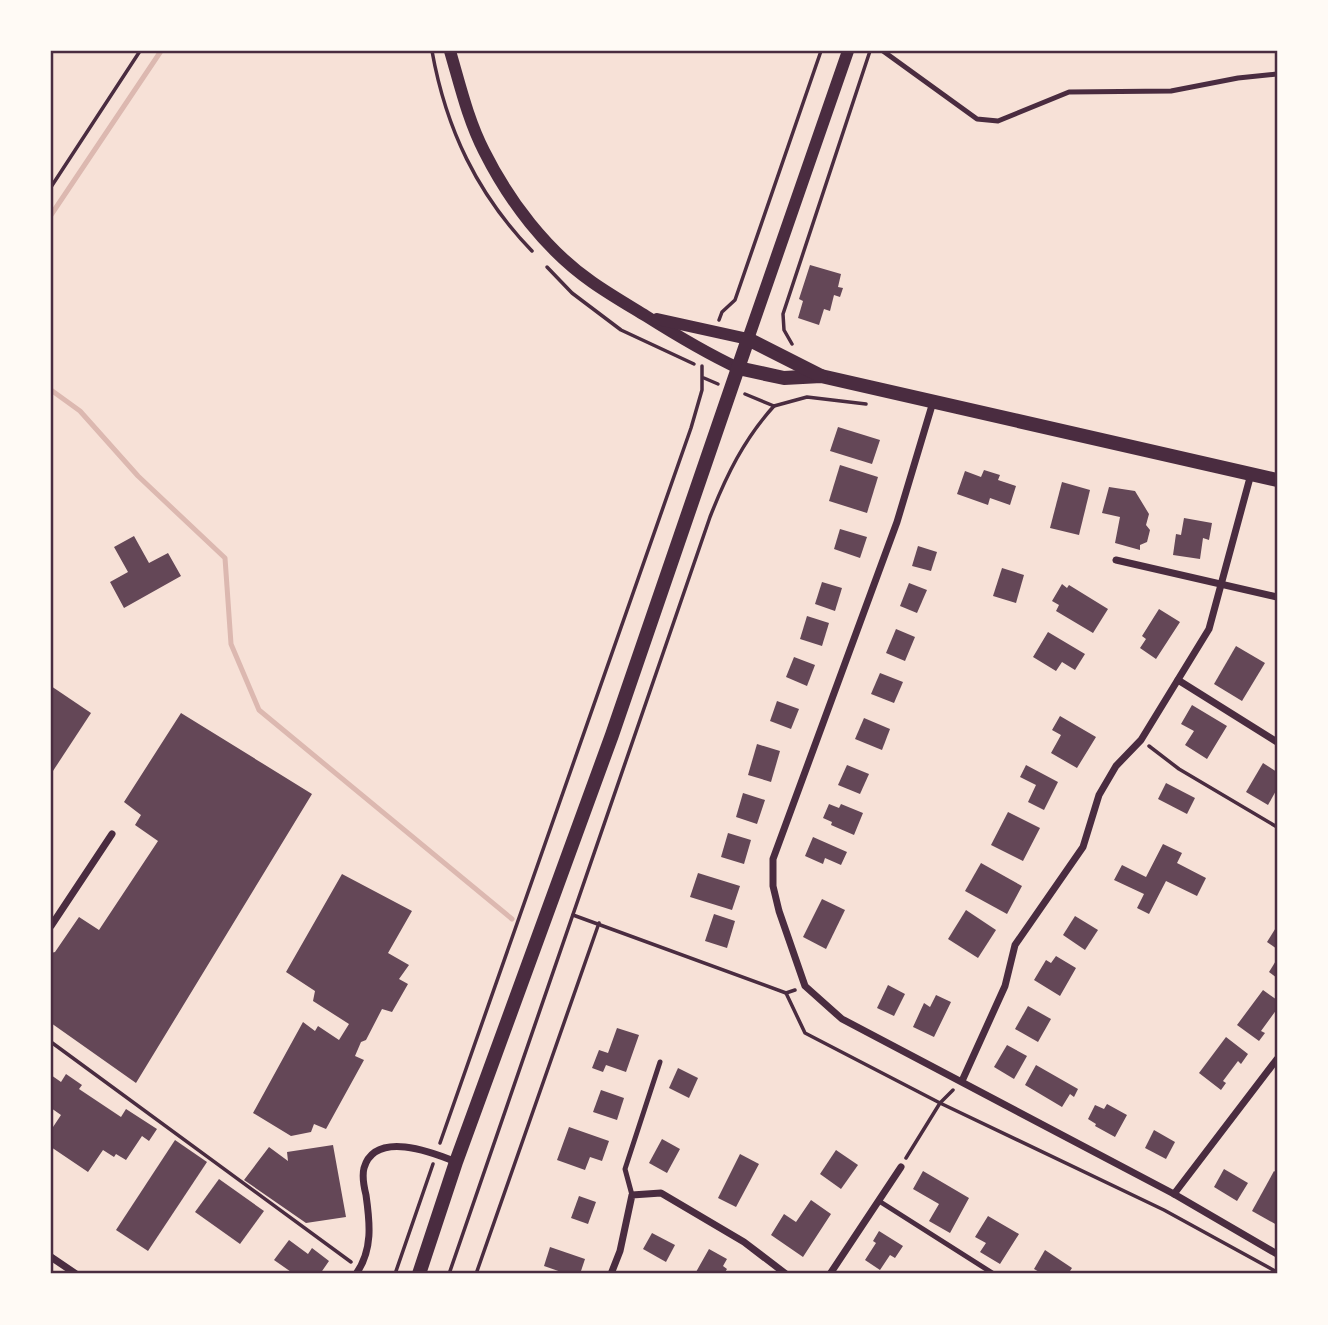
<svg xmlns="http://www.w3.org/2000/svg" width="1328" height="1325" viewBox="0 0 1328 1325" font-family="'Archivo Narrow',sans-serif">
<rect width="100%" height="100%" fill="#f7e1d7"/>
<g fill="none" stroke-linecap="round" stroke-linejoin="round">
<g stroke="#dcb8b0" stroke-width="5">
<path d="M51,215L161,51"/>
<path d="M51,390L80,411L138,476L225,558L231,644L259,710L512,919"/>
</g>
</g>
<g fill="#644757">
<path d="M810,265L841,274L838,287L843,288L840,297L834,295L830,311L824,309L819,325L798,318L803,301L799,299Z"/>
<path d="M838,427L880,440L872,464L830,451Z"/>
<path d="M840,465L878,477L867,513L829,501Z"/>
<path d="M984,470L1000,475L998,480L1016,486L1010,505L990,498L988,505L957,494L965,471L981,477Z"/>
<path d="M1062,482L1090,490L1079,535L1050,528Z"/>
<path d="M1109,487L1135,491L1149,514L1146,525L1150,530L1147,542L1140,545V550L1115,543L1120,517L1102,513Z"/>
<path d="M1184,518L1212,523L1209,540L1203,538L1200,559L1173,555L1176,534L1181,535Z"/>
<path d="M840,529L867,537L860,558L834,549Z"/>
<path d="M134,536L149,563L168,553L181,576L124,608L110,582L128,572L114,547Z"/>
<path d="M918,546L937,552L931,571L912,566Z"/>
<path d="M1002,568L1024,575L1016,603L993,596Z"/>
<path d="M822,582L842,588L835,611L815,604Z"/>
<path d="M909,583L927,590L917,613L900,606Z"/>
<path d="M1062,584L1067,588L1069,585L1108,609L1093,633L1056,611L1059,605L1052,601Z"/>
<path d="M1159,609L1180,622L1156,659L1140,648L1146,639L1142,636Z"/>
<path d="M807,616L829,623L822,646L800,639Z"/>
<path d="M896,629L915,637L905,661L886,653Z"/>
<path d="M1048,632L1085,654L1075,670L1062,662L1056,671L1033,657Z"/>
<path d="M1236,646L1265,663L1242,701L1214,684Z"/>
<path d="M794,657L815,665L807,686L786,677Z"/>
<path d="M880,673L903,682L894,703L871,694Z"/>
<path d="M51,686L91,713L51,774Z"/>
<path d="M777,701L799,709L791,729L770,721Z"/>
<path d="M1192,705L1227,726L1207,759L1185,745L1194,731L1181,724Z"/>
<path d="M181,713L312,794L136,1083L51,1023V953L55,952L79,917L99,930L158,841L135,825L141,815L124,802Z"/>
<path d="M1060,716L1096,737L1077,768L1051,753L1061,735L1052,730Z"/>
<path d="M864,718L890,729L882,750L855,739Z"/>
<path d="M757,744L780,751L771,782L748,775Z"/>
<path d="M1263,763L1277,772V789L1268,805L1246,792Z"/>
<path d="M847,765L869,774L860,794L838,785Z"/>
<path d="M1026,765L1058,782L1044,810L1028,802L1036,785L1020,777Z"/>
<path d="M1166,783L1195,798L1187,814L1158,799Z"/>
<path d="M743,793L765,800L757,824L736,817Z"/>
<path d="M829,804L839,808L841,804L863,813L854,835L831,825L832,822L823,818Z"/>
<path d="M1008,812L1040,828L1023,861L991,845Z"/>
<path d="M728,833L751,840L744,864L721,857Z"/>
<path d="M813,837L847,852L841,865L825,858L823,864L805,856Z"/>
<path d="M1163,844L1182,853L1177,863L1206,878L1197,896L1166,881L1149,914L1137,908L1144,894L1114,880L1122,865L1146,877Z"/>
<path d="M981,863L1022,886L1007,914L965,891Z"/>
<path d="M698,873L740,886L732,910L690,897Z"/>
<path d="M342,874L412,911L388,953L409,965L399,979L408,984L392,1012L382,1009L366,1040L361,1042L355,1056L364,1060L326,1129L314,1124L311,1132L291,1136L253,1113L303,1022L315,1031L318,1026L339,1040L349,1024L313,1001L315,991L286,972Z"/>
<path d="M822,899L845,910L826,949L803,937Z"/>
<path d="M966,910L996,930L978,958L948,939Z"/>
<path d="M714,914L735,921L727,948L705,941Z"/>
<path d="M1075,916L1098,930L1085,950L1063,935Z"/>
<path d="M1277,926V949L1267,942Z"/>
<path d="M1056,956L1076,968L1060,996L1034,980L1046,960L1051,963Z"/>
<path d="M1277,959V978L1269,972Z"/>
<path d="M888,985L905,994L894,1016L877,1008Z"/>
<path d="M1263,990L1277,1000V1009L1261,1031L1265,1033L1259,1041L1237,1025Z"/>
<path d="M936,995L951,1002L934,1037L913,1027L924,1003L930,1007Z"/>
<path d="M1028,1006L1051,1019L1038,1042L1015,1029Z"/>
<path d="M617,1028L639,1035L626,1072L606,1065L603,1072L592,1068L599,1050L608,1053Z"/>
<path d="M1226,1037L1248,1054L1241,1064L1238,1061L1223,1081L1226,1083L1221,1090L1199,1073Z"/>
<path d="M1007,1045L1027,1056L1014,1079L994,1067Z"/>
<path d="M1036,1065L1078,1089L1074,1097L1070,1094L1062,1107L1025,1085Z"/>
<path d="M678,1068L698,1078L689,1098L669,1088Z"/>
<path d="M66,1074L82,1085L79,1089L121,1117L126,1109L157,1129L149,1141L142,1136L126,1160L116,1154L114,1157L103,1150L88,1172L51,1147V1130L61,1115L51,1108V1075L61,1082Z"/>
<path d="M601,1090L624,1098L617,1120L593,1112Z"/>
<path d="M1107,1104L1127,1115L1115,1137L1095,1126L1096,1124L1088,1119L1095,1105L1104,1109Z"/>
<path d="M569,1127L609,1141L602,1161L590,1157L585,1170L557,1160Z"/>
<path d="M1154,1130L1175,1142L1166,1159L1145,1148Z"/>
<path d="M662,1139L680,1149L667,1173L649,1163Z"/>
<path d="M175,1140L207,1162L148,1251L116,1230Z"/>
<path d="M333,1145L346,1217L306,1223L244,1180L269,1147L288,1161L287,1152Z"/>
<path d="M836,1150L858,1165L841,1189L820,1174Z"/>
<path d="M740,1154L759,1164L736,1207L718,1198Z"/>
<path d="M1224,1169L1248,1183L1237,1201L1214,1187Z"/>
<path d="M923,1171L969,1198L950,1233L929,1221L939,1204L913,1189Z"/>
<path d="M1274,1171L1277,1173V1225L1252,1211Z"/>
<path d="M219,1179L264,1211L240,1244L195,1212Z"/>
<path d="M579,1196L596,1202L588,1224L571,1218Z"/>
<path d="M811,1200L831,1214L803,1257L771,1235L784,1214L796,1222Z"/>
<path d="M988,1216L1019,1234L1000,1264L980,1252L986,1243L975,1237Z"/>
<path d="M879,1231L903,1246L895,1258L890,1255L880,1270L865,1260L876,1243L873,1241Z"/>
<path d="M652,1233L675,1245L666,1262L643,1249Z"/>
<path d="M289,1240L308,1254L312,1248L329,1261L320,1274H304L300,1271L294,1274L274,1260Z"/>
<path d="M550,1247L585,1259L580,1274H567L544,1266Z"/>
<path d="M709,1249L727,1259L723,1266L727,1269L724,1274H700L696,1272Z"/>
<path d="M1045,1250L1072,1268L1068,1274H1043L1034,1269Z"/>
</g>
<g fill="none" stroke-linecap="round" stroke-linejoin="round">
<g stroke="#4a2c40" stroke-width="3.5">
<path d="M432,51C446,129 477,194 532,251"/>
<path d="M51,187L140,51"/>
<path d="M547,267L572,293L621,330L694,364"/>
<path d="M719,320L722,312L735,300L821,51"/>
<path d="M792,344L784,330L783,314L870,51"/>
<path d="M704,378L718,384"/>
<path d="M745,394L774,406L807,397L866,404"/>
<path d="M1149,746L1179,769L1277,827"/>
<path d="M573,915L786,993L795,990"/>
<path d="M786,993L805,1033L940,1103L953,1090"/>
<path d="M51,1042L351,1262"/>
<path d="M440,1143L691,428L702,390V366"/>
<path d="M906,1158L940,1103L1164,1210L1277,1272"/>
<path d="M395,1274L433,1164"/>
<path d="M449,1274L710,517C726,476 744,439 774,406"/>
<path d="M476,1274L599,923"/>
</g>
<g stroke="#4a2c40" stroke-width="5">
<path d="M883,51L977,119L998,121L1069,92L1171,91L1238,78L1277,74"/>
<path d="M632,1195L625,1169L660,1062"/>
<path d="M879,1201L994,1274"/>
</g>
<g stroke="#4a2c40" stroke-width="7">
<path d="M933,402L897,522L773,859V886L779,911L805,986L842,1019L1174,1194L1277,1254"/>
<path d="M1116,560L1277,597"/>
<path d="M1178,680L1277,742"/>
<path d="M51,926L112,834"/>
<path d="M962,1081L1005,986L1015,945L1083,847L1099,795L1116,766L1141,740L1209,629L1251,474"/>
<path d="M1174,1194L1277,1059"/>
<path d="M51,1257L76,1274"/>
<path d="M356,1274C373,1250 370,1223 366,1195C364,1187 362,1176 364,1168C375,1130 432,1152 456,1162"/>
<path d="M611,1274L620,1251L632,1195L661,1193L744,1242L786,1274"/>
<path d="M830,1274L901,1167"/>
</g>
<g stroke="#4a2c40" stroke-width="12">
<path d="M450,51C460,85 468,120 484,151C509,201 546,250 592,282C609,294 628,305 646,316C676,335 706,353 738,368"/>
<path d="M657,319L748,339L848,51"/>
</g>
<g stroke="#4a2c40" stroke-width="14">
<path d="M738,368L784,378L821,376L1277,480"/>
<path d="M419,1274L456,1162L612,735L748,339L821,376"/>
</g>
</g>
<rect width="1328" height="1325" fill="none" stroke="#fffaf5" stroke-width="105"/>
<rect x="52" y="52" width="1224" height="1220" fill="none" stroke="#4a2c40" stroke-width="2.5"/>
</svg>
